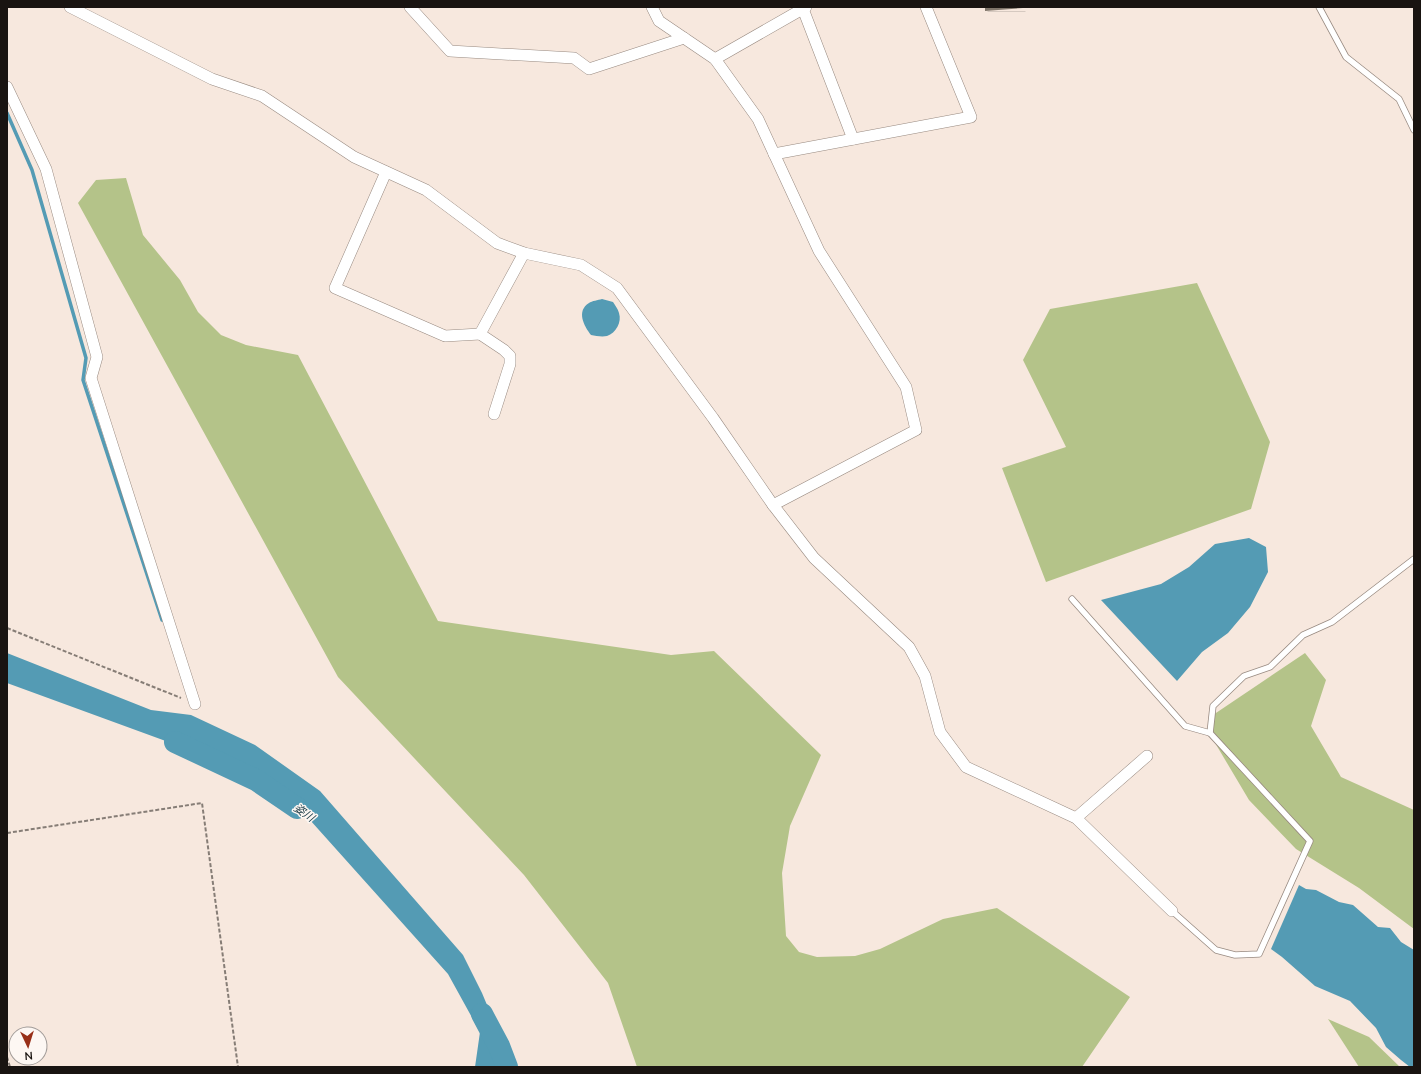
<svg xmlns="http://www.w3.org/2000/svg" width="1421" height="1074" viewBox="0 0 1421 1074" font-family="'Nunito Sans','Noto Sans JP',sans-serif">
<defs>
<filter id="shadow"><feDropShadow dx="2.5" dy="4.5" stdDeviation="0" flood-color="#0004"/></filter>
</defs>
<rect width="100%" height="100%" fill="#f7e8de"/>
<g fill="#b4c389">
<path d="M126,178L143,235L180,280L198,312L221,335L246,345L298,355L438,621L671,655L714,651L821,755L790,826L782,873L786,936L799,952L817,957L855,956L880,949L943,919L997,908L1130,997L1082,1067H637L608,983L524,875L338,677L78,203L96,180Z"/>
<path d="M1197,283L1270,442L1251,509L1046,582L1002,468L1066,447L1023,360L1050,309Z"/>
<path d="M1305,653L1326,680L1311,726L1341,777L1414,810V929L1359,888L1296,849L1249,800L1208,731L1210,717Z"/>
<path d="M1328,1019L1369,1037L1400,1067H1359Z"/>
</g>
<g fill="#549bb4">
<path d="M602,299L613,302C615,305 618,309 619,313C622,322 616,333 607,336C602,337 596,336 591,335C584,326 576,311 589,303C592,301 598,300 602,299Z"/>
<path d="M1249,538L1266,547L1268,572L1250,607L1228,633L1202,652L1177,681L1101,600L1161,584L1189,567L1215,544Z"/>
<path d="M7,653L151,710L191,715L255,745L320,791L463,955L482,993L495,1024L499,1067H475L480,1032L448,974L310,820L245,770L7,683Z"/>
<path d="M1299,885L1306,889L1316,890L1339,902L1353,905L1378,927L1390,928L1401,942L1414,950V1059L1413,1067H1410L1401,1060L1386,1047L1376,1028L1350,1001L1315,986L1282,957L1271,949Z"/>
</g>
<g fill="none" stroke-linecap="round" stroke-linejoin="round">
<path stroke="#549bb4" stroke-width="3.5" d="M7,113L32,170L86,358L83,380L162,620"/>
<g stroke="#549bb4" stroke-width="22">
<path d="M175,742L256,780L297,808"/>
<path d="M482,1014L499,1046L507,1067"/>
</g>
</g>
<path fill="#7f756a" filter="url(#shadow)" d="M985,7H1023V8L985,11Z"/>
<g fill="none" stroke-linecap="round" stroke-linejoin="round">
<defs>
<g id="service">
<path d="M1319,7L1346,57L1399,99L1414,130"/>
<path d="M1072,599L1185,726L1210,733"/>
<path d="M1172,911L1216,950L1235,955L1259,954L1310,841L1210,733L1213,706L1244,676L1270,667L1303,635L1332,622L1414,559"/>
</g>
<g id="minor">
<path d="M70,7L212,79L262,96L354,157L426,190L497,243L524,253L581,265L617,288L713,418L773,505L814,558L909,647L925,676L940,732L966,767L1076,818L1172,911"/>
<path d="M410,7L450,51L574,58L589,69L684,38"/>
<path d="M652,7L659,21L715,59L758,119L819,251L906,387L916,430L773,505"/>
<path d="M803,9L853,139"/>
<path d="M715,59L806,7"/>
<path d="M7,87L46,169L97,357L91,378L195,704"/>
<path d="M774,154L971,117L926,7"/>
<path d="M386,172L335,288L445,336L480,334"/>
<path d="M494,414L510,364V356L504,350L480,334L524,253"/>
<path d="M1076,818L1147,756"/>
</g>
</defs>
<use href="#service" stroke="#988a81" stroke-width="7"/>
<use href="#minor" stroke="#988a81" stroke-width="12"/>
<g stroke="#867d76" stroke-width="2" stroke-dasharray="4 2" stroke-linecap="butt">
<path d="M7,628L181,698"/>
<path d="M7,833L202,803L238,1067"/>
<path d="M7,1057L10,1067"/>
</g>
<use href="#service" stroke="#fff" stroke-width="5.5"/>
<use href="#minor" stroke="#fff" stroke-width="11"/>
</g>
<g text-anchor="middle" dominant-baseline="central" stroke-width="3" stroke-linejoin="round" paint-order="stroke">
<g font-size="11" font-style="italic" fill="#193a46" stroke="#fdf7f3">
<text transform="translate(304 813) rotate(35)">姿川</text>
</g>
</g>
<rect width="1421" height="1074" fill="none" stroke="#191411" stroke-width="16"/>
<g transform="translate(28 1046) rotate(176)"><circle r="19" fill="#fdf7f3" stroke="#a29c99"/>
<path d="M0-3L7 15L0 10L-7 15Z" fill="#982f18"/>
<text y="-6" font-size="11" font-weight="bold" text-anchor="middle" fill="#191411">N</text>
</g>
</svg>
